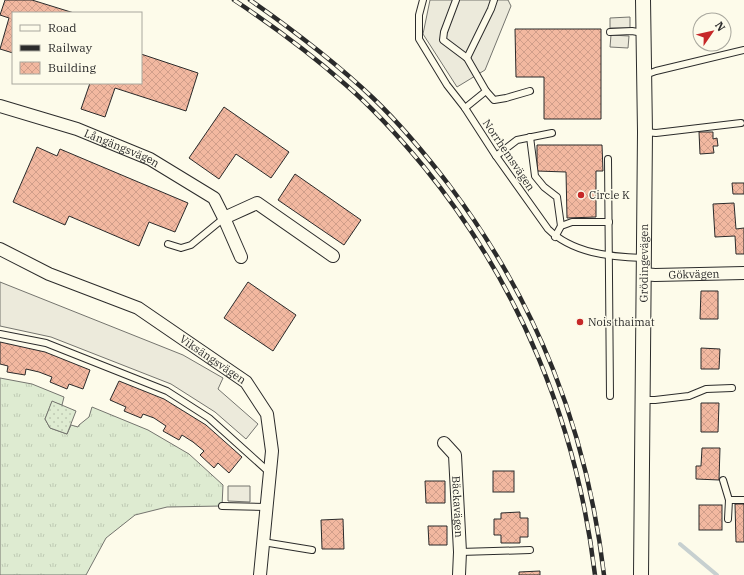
<svg xmlns="http://www.w3.org/2000/svg" width="744" height="575" viewBox="0 0 744 575" font-family="'IBM Plex Serif',serif">
<defs>
<pattern id="grass-tufts" width="24" height="20" patternUnits="userSpaceOnUse"><rect width="24" height="20" fill="#deebd1"/><path d="M3 7l-1-3M5 7V3M7 7l1-3M15 17l-1-3M17 17v-4M19 17l1-3" fill="none" stroke="#bfcab4"/></pattern>
<pattern id="park-dots" width="8" height="8" patternUnits="userSpaceOnUse"><rect width="8" height="8" fill="#deebd1"/><path d="M2 2h.1M6 6h.1" fill="none" stroke="#bfcab4" stroke-width="1.8" stroke-linecap="round"/></pattern>
<pattern id="building-cross-hatch" width="8" height="8" patternUnits="userSpaceOnUse"><rect width="8" height="8" fill="#f2b8a0"/><path d="M0 0l8 8M0 8l8-8" fill="none" stroke="#d09e8a"/></pattern>
</defs>
<rect width="100%" height="100%" fill="#fdfbea"/>
<path fill="url(#grass-tufts)" stroke="#74746e" d="M0,378L32,384L64,397L62,405L52,402L45,419L50,428L67,434L71,425L78,427L79,425L89,417L92,407L148,430L189,454L223,485L222,506L167,507L135,515L106,538L86,575H0Z"/>
<path fill="url(#park-dots)" stroke="#74746e" d="M52,401L76,411L67,434L50,428L45,419Z"/>
<g fill="#eceadb" stroke="#74746e">
<path d="M430,0H508L511,6L485,70L457,87L423,34Z"/>
<path d="M630,17V28H610V18Z"/>
<path d="M611,35L629,36L628,48L610,47Z"/>
<path d="M0,282L183,355L223,378L218,389L258,424L246,439L215,412L171,384L51,337L0,326Z"/>
<path d="M228,486H250V502L228,501Z"/>
</g>
<g fill="none" stroke-linecap="round" stroke-linejoin="round">
<path stroke="#c7d0d0" stroke-width="4" d="M680,544L717,575"/>
</g>
<g fill="url(#building-cross-hatch)" stroke="#2b2b2b">
<path d="M5,0H32L74,13H13V53L0,49L9,18L0,15Z"/>
<path d="M515,29H601V119H544V77H516Z"/>
<path d="M141,54L198,73L186,111L115,88L105,117L81,109L90,83H141Z"/>
<path d="M224,107L289,152L271,178L236,154L219,179L189,158Z"/>
<path d="M699,132H713V139L717,138L718,146H713L714,153L700,154Z"/>
<path d="M537,145H602L603,171H596V217L567,218L566,172L537,171Z"/>
<path d="M37,147L57,156L60,149L188,203L175,232L149,222L139,246L69,216L65,225L13,202Z"/>
<path d="M295,174L361,220L344,245L278,200Z"/>
<path d="M732,183H744V194H733Z"/>
<path d="M734,203L736,229L744,228V254H736L735,236L715,237L713,204Z"/>
<path d="M248,282L296,315L273,351L224,318Z"/>
<path d="M701,291H718V319H700Z"/>
<path d="M0,342L45,352L90,370L83,389L69,384L67,389L50,382L52,377L39,372L26,369L25,375L7,372L8,366L0,364Z"/>
<path d="M701,348L720,349L719,369H701Z"/>
<path d="M119,381L164,399L206,425L242,457L229,473L218,463L214,468L200,455L204,451L193,442L182,435L179,440L163,431L166,426L154,418L143,414L141,418L124,411L126,407L110,400Z"/>
<path d="M701,403H719L718,432H701Z"/>
<path d="M702,448H720L719,480L696,479V466H701Z"/>
<rect x="493" y="471" width="21" height="21"/>
<path d="M425,481H445V503H426Z"/>
<path d="M735,504H744V542H736Z"/>
<rect x="699" y="505" width="23" height="25"/>
<path d="M520,512V518H528V537H520V543H501V535H494V519H501V513Z"/>
<path d="M343,519L344,549H322L321,520Z"/>
<path d="M428,526H447V545H429Z"/>
<path d="M540,571V575H519V572Z"/>
</g>
<g fill="none" stroke-linecap="round" stroke-linejoin="round">
<defs>
<g id="service">
<path d="M423,0L419,15V39L447,85L465,108L496,156L548,229C572,253 610,257 643,258"/>
<path d="M456,0L444,32L443,40L467,58L486,91L465,108"/>
<path d="M610,32L632,31L643,33"/>
<path d="M467,58L491,9L494,0"/>
<path d="M645,75L656,71L744,50"/>
<path d="M486,91L494,100L506,98L530,91"/>
<path d="M645,132L656,133L741,123"/>
<path d="M530,137L535,176L544,187L557,197L561,226"/>
<path d="M496,156L517,140L552,133"/>
<path d="M608,159L610,396"/>
<path d="M555,237L561,226L572,222H609"/>
<path d="M168,244L181,248L191,245L224,218"/>
<path d="M0,334L46,343L167,391L209,418L270,473"/>
<path d="M642,400H655L689,396L706,389L732,388"/>
<path d="M723,480L729,500H744"/>
<path d="M222,506L267,507"/>
<path d="M728,519L729,500"/>
<path d="M263,542L312,550"/>
<path d="M460,552L530,550"/>
</g>
<g id="minor">
<path id="s1" d="M0,106L77,129L150,159L214,198L224,218L257,203L333,256"/>
<path d="M224,218L241,257"/>
<path id="s2" d="M0,249L49,274L138,308L246,382L267,414L272,451L260,575"/>
<path id="s3" d="M643,274L655,275L744,273"/>
<path id="s4" d="M444,443L455,455L460,552L459,575"/>
</g>
<g id="tertiary">
<path id="s5" d="M641,575L645,132L643,0"/>
</g>
</defs>
<use href="#service" stroke="#2b2b2b" stroke-width="8"/>
<use href="#minor" stroke="#2b2b2b" stroke-width="14"/>
<use href="#tertiary" stroke="#2b2b2b" stroke-width="16"/>
<use href="#service" stroke="#fdfbea" stroke-width="6"/>
<use href="#minor" stroke="#fdfbea" stroke-width="12"/>
<use href="#tertiary" stroke="#fdfbea" stroke-width="14"/>
<defs>
<g id="rail">
<path d="M234,0C273,26 311,54 346,85C375,110 400,138 424,167C520,285 577,424 595,575"/>
<path d="M250,0C293,30 335,62 373,98C401,125 426,155 449,185C537,302 587,430 604,575"/>
</g>
</defs>
<use href="#rail" stroke="#2b2b2b" stroke-width="4.5"/>
<use href="#rail" stroke="#fdfbea" stroke-width="3" stroke-dasharray="9" stroke-linecap="butt"/>
</g>
<g fill="#c62828" stroke="#fdfbea" stroke-width="1.5">
<circle cx="581" cy="195" r="4"/>
<circle cx="580" cy="322" r="4"/>
</g>
<g text-anchor="middle" dominant-baseline="central" stroke-width="3" stroke-linejoin="round" paint-order="stroke">
<g font-size="11" fill="#2b2b2b" stroke="#fdfbea">
<text stroke="none"><textPath href="#s1" startOffset="129">Långängsvägen</textPath></text>
<text transform="translate(509 155) rotate(56)">Norrhemsvägen</text>
<text stroke="none"><textPath href="#s5" startOffset="312">Grödingevägen</textPath></text>
<text stroke="none"><textPath href="#s3" startOffset="51">Gökvägen</textPath></text>
<text stroke="none"><textPath href="#s2" startOffset="241">Viksängsvägen</textPath></text>
<text stroke="none"><textPath href="#s4" startOffset="68">Bäckavägen</textPath></text>
</g>
<g font-size="11" fill="#2b2b2b" stroke="#fdfbea" text-anchor="start">
<text x="589" y="195">Circle K</text>
<text x="588" y="322">Nois thaimat</text>
</g>
</g>
<rect x="12" y="12" width="130" height="72" fill="#fdfbea" stroke="#a9a89e"/>
<rect x="20" y="25" width="20" height="6" fill="#fdfbea" stroke="#a9a89e"/>
<text x="48" y="32" font-size="12" fill="#2b2b2b">Road</text>
<rect x="20" y="45" width="20" height="6" fill="#2b2b2b" stroke="#a9a89e"/>
<text x="48" y="52" font-size="12" fill="#2b2b2b">Railway</text>
<rect x="20" y="62" width="20" height="12" fill="url(#building-cross-hatch)" stroke="#a9a89e"/>
<text x="48" y="72" font-size="12" fill="#2b2b2b">Building</text>
<g transform="translate(712 32) rotate(56)"><circle r="19" fill="#fdfbea" stroke="#a9a89e"/>
<path d="M0-3L7 15L0 10L-7 15Z" fill="#c62828"/>
<text y="-6" font-size="11" font-weight="bold" text-anchor="middle" fill="#2b2b2b">N</text>
</g>
</svg>
